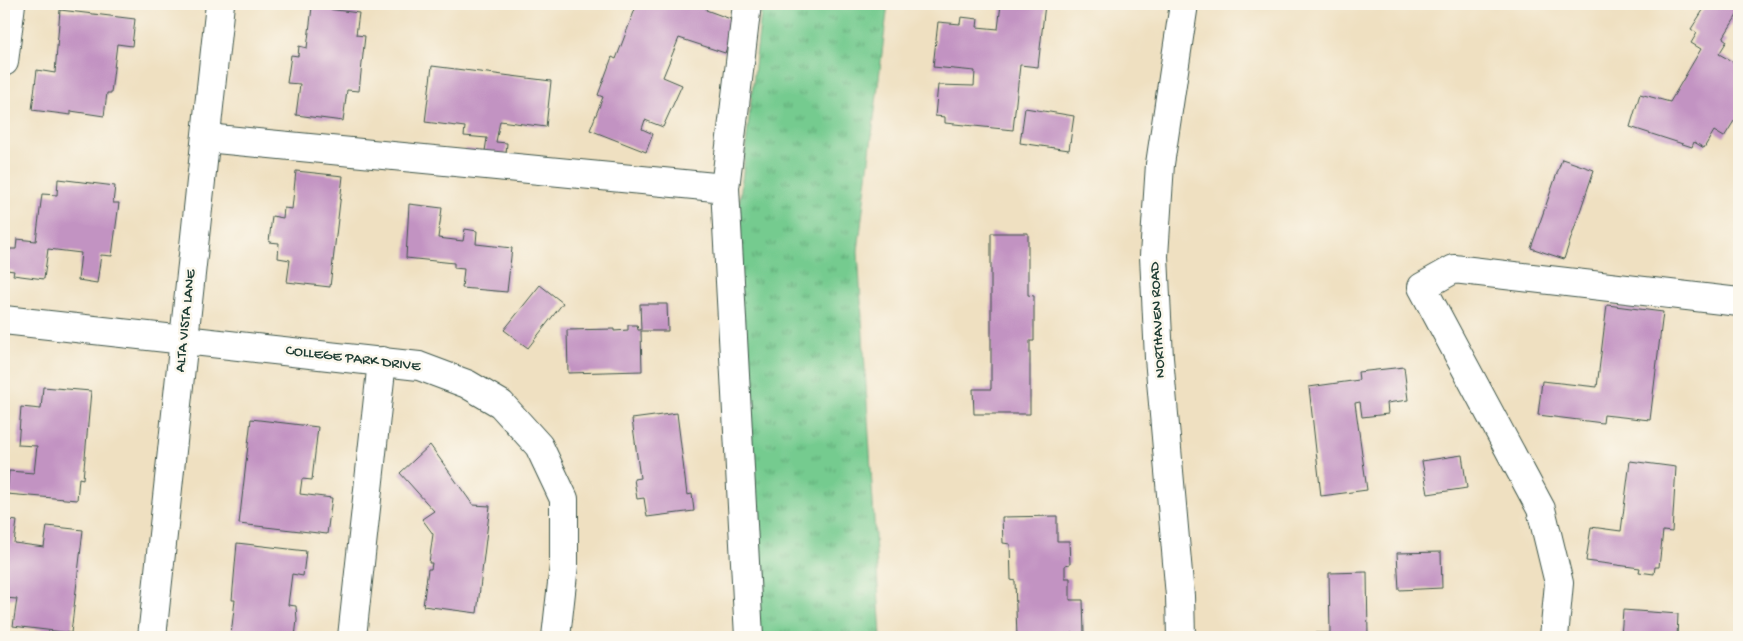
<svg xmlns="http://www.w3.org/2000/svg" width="1743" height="641" viewBox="0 0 1743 641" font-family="'Gochi Hand',sans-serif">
<defs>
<pattern id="grass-tufts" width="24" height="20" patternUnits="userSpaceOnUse" patternTransform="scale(1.25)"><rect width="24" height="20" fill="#75cb8f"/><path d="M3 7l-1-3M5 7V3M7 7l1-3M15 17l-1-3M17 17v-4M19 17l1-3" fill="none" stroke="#5fa676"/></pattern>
</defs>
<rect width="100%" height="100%" fill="#fbf7ec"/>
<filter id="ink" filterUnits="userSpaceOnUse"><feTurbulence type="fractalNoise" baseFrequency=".02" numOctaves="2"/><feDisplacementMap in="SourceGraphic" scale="10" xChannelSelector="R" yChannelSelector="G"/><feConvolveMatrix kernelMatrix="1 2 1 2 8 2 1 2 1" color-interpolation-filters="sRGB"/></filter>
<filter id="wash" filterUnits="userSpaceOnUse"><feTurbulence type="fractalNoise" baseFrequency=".0096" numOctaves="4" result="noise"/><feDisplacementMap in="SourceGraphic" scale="20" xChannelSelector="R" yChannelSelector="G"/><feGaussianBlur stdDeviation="1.12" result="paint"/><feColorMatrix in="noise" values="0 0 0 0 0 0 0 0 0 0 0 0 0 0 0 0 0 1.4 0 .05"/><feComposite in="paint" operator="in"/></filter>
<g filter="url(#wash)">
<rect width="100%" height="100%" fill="#efe0c1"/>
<path fill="url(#grass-tufts)" stroke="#4a8462" d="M762,4H888L858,251L881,637H754L735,242Z"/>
<g id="blocks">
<g fill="#c293c2">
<path d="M637,4H708L706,10L736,21L725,53L679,38L663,77L682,85L663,127L645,120L642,129L653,134L646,152L590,130L603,97L598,95L612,57L616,59Z"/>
<path d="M1001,4H1045L1038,67L1020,65L1013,130L945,123V117L935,116L938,85L974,86L975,71L933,67L938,22L960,24L961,17L978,19L977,27L998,29Z"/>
<path d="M1707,4H1734L1739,7V12L1723,38L1727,41L1719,54L1737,64L1739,63V125L1734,121L1724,137L1714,131L1704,148L1694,142L1692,147L1630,127L1640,94L1670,102L1701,49L1691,43L1697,33L1691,29Z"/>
<path d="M312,7L359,13L356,35L365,36L359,91L347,90L343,121L296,115L300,84L287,83L291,55L298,56L299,46L307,48Z"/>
<path d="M60,10L135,19L132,46L117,44L111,93H107L104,116L71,111V115L32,110L37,70L55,73Z"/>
<path d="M432,66L551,81L546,127L500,121L496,142L507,143L506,154L464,158L465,149L485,151L487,138L464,136L465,127L425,122Z"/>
<path d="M1025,108L1074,116L1069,150L1020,143Z"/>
<path d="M1562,159L1594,170L1564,259L1531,248Z"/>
<path d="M296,171L343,176L330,287L287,282L290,260L278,258L279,243L269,242L272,216L283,218L284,208L292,209Z"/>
<path d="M58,179L115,186L113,203H119L112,256L101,255L97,283L78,280L81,253L48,249L44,279L13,275L14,271L7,270L10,249H16L17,239L36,241L42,194L57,195Z"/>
<path d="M409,204L442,208L438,238L463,241L465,229L477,231L476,244L512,248L507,292L462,288L464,269L454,268V263L406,258Z"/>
<path d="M991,233H1028V295L1034,296V341H1030V414H974L973,389H991Z"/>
<path d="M540,285L563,303L528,348L504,330Z"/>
<path d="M640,304H667L668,331H641L642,371L568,373L567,330L614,329V331L628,330V325H637L638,330H641Z"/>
<path d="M1607,305L1663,312L1650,420L1604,415L1603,423L1538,415L1542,381L1597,387Z"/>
<path d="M1404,367L1408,400L1387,403L1388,414L1362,417L1360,402L1355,403L1367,490L1321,496L1309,387L1359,380L1358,372Z"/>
<path d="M43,387L91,391L83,479L79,478L77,500L7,494L9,471L34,473L37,446L18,445L21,407L41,409Z"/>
<path d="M677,413L687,495L692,494L694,511L647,517L644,498L637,499L634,479L640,478L632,419Z"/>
<path d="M251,419L318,427L312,480L302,479L300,494L332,498L327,534L239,524Z"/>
<path d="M430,445L473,505L490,506L477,613L423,606L428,569H431L432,563H429L433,534L422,519L434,511L400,473Z"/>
<path d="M1462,455L1467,488L1428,494L1422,461Z"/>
<path d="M1630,461L1676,467L1672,532L1663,531L1659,567H1655L1654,574L1639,572L1640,568L1586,561L1591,527L1621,531Z"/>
<path d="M1057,516V541H1069L1070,564L1065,565V578H1070V600H1083L1084,633H1071V637H1017L1015,581L1011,580L1010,544L1003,543L1002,517Z"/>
<path d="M4,519L17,521L14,543L44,547L47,526L83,530L71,633L13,626L17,599L4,598Z"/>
<path d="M237,543L306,551L303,576L292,574L288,605L296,606L297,620L295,637H237V635H231L235,600H232Z"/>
<path d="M1441,552L1442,588L1399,590L1397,553Z"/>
<path d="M1367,572L1368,637H1315V633H1330L1329,573Z"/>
<path d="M1623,610L1678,614L1677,637H1621Z"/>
</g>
</g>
</g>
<g filter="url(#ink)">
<use href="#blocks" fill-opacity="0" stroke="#3e5549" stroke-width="1"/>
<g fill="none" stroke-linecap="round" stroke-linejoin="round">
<defs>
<g id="minor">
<path d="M4,62L11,4"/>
<path d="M206,138L725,188L749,637"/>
<path d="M725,188L747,4"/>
<path d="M4,320L419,366L467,384L501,404L539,446L564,499V565L556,637"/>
<path d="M152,637L220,4"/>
<path d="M352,637L382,361"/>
<path d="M1181,637L1180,596L1159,358L1154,256L1160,164L1184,4"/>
<path d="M1554,637L1559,583L1541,509L1422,287L1454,269L1739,302"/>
</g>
</defs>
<use href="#minor" stroke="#3e5549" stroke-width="30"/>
<use href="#minor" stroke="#fff" stroke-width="28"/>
</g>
</g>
<g text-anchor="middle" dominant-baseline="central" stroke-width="5" stroke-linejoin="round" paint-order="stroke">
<g font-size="15" fill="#1f3d34" stroke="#fbf7ec">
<text transform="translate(1158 320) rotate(-93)">NORTHAVEN ROAD</text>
<text transform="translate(186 321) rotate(-84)">ALTA VISTA LANE</text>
<text transform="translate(353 359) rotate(7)">COLLEGE PARK DRIVE</text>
</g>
</g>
<rect width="1743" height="641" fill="none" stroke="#fbf7ec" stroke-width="20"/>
</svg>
